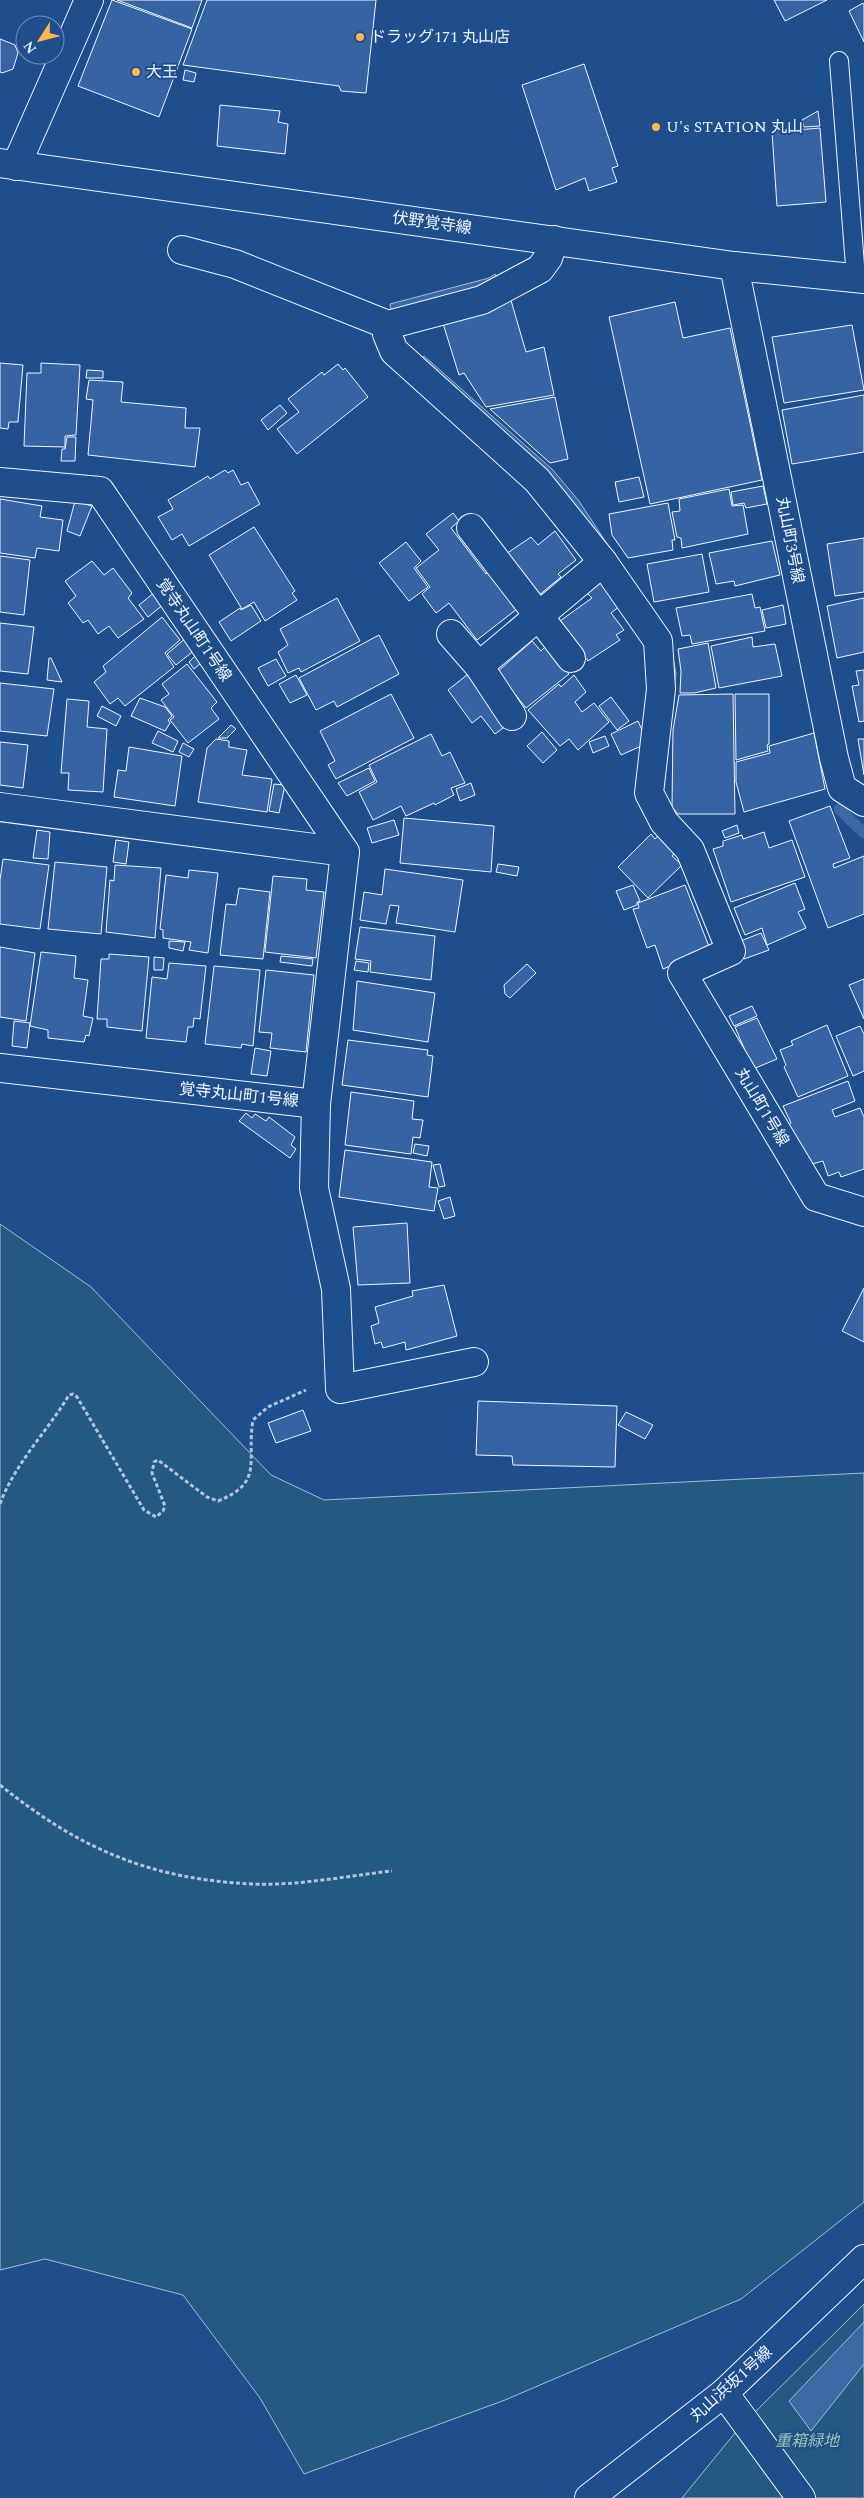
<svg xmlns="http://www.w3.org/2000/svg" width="864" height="2498" viewBox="0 0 864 2498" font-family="Spectral,'Noto Sans JP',serif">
<rect width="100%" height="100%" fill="#1f4e8c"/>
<g fill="#245a82" stroke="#a8bbd7">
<path d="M0,1224L91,1287L271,1475L324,1500L864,1473V2202L741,2299L505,2400L304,2474L260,2398L183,2295L45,2259L0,2270Z"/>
<path d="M864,2304V2498H682L739,2428Z"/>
</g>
<g fill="#3b69a3" stroke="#a8bbd7">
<path d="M495,274L499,279L494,284L391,311L390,304L489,278Z"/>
<path d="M424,356L552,469L579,501L670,640L676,674L656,800L665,640L420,361Z"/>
<path d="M864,2322V2364L811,2431L789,2401Z"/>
</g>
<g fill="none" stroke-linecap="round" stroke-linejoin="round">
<path stroke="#3b69a3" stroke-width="11" d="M839,809L864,833"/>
</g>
<g fill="#3563a3" stroke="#f2f6ff">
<path d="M112,0L192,29L159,117L78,86Z"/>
<path d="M117,0H202L192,28Z"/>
<path d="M207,0H376L366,93L341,91L339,86L183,65Z"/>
<path d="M774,0H827L785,21Z"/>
<path d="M863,3L864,5V42L849,11Z"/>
<path d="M0,39L15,45L18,53L13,69L2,73L0,72Z"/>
<path d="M584,64L618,166L612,168L617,182L589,191L585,178L556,190L522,85Z"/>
<path d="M185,70L196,73L194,82L183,80Z"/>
<path d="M220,105L280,111L278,122L288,124L285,154L217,146Z"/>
<path d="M818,111L820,126L804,127L802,120Z"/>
<path d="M820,128L826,202L777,206L772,132Z"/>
<path d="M510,297L526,352L544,347L554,395L486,407L464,373L459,375L441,317Z"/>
<path d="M675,302L683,338L730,328L762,480L650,504L609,317Z"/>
<path d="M852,325L864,390L784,403L772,337Z"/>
<path d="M0,363L23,365L18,422H9L8,429L0,428Z"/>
<path d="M41,363L80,365L76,435L65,436V447L24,446L27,373H41Z"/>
<path d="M338,364L343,370L345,368L368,397L297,454L277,429L299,412L288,399L322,372L324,375Z"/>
<path d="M87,370L103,371V378H86Z"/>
<path d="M89,380L123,382L121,402L186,408L185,428H200L195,467L88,455L93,400L86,399Z"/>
<path d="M864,395V452L792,464L782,410Z"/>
<path d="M555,397L568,459L550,463L490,409Z"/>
<path d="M280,405L287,413L268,430L261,420Z"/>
<path d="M67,437H76L75,461H61L62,449H65Z"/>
<path d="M225,470L228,473L233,470L241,485L248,482L260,504L189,546L182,534L172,540L158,517L173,509L168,500L208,476L210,479Z"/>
<path d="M639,477L644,497L619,502L615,482Z"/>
<path d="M763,486L767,504L746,508L744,503L733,505L731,492Z"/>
<path d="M729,489L732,506L743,505L748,534L682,548L681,538L677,537L672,512L680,511L679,499Z"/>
<path d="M0,499L42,506L40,517L63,520L59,551L37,548L35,558L0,553Z"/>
<path d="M75,501L92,506L80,536L67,531Z"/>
<path d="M668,503L675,540H672L673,550L628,558L612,535L609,514Z"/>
<path d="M453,513L459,521L451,528L486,574L488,573L517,609L477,640L449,603L436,613L422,594L430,587L416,568L439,550L426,534Z"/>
<path d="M254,527L295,591L292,593L297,600L265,621L254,602L242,609L209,555Z"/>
<path d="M555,531L576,560L558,574L561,577L539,595L506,554L531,537L538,545Z"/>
<path d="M864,538V592L835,596L827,544Z"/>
<path d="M772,541L780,575L735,586L734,581L716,584L709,553Z"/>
<path d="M406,542L421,561L414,568L428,587L409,601L379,563Z"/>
<path d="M702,554L709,592L654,602L647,564Z"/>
<path d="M0,556L30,560L24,615L0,612Z"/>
<path d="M92,561L104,575L113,568L132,593L128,598L144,619L118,638L109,626L98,634L88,620L83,623L68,603L76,596L65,581Z"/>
<path d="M603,581L620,606L611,613L624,630L616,635L620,640L588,661L560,621L592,598L587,593Z"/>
<path d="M155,592L164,604L148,617L139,605Z"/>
<path d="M752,594L755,608L760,607L765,631L692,644L690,635L682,636L676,608Z"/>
<path d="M337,598L360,641L301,672L299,668L288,673L278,652L288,645L280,629Z"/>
<path d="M864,598V652L837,658L827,606Z"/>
<path d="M251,605L261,621L231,641L219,622L240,608L241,610Z"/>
<path d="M783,605L786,624L766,628L762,610Z"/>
<path d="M162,617L180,640L165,653L174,667L125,706L118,698L110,704L94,682L106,672L103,666Z"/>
<path d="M0,623L34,627L28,674L0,671Z"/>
<path d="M379,635L399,674L337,707L334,701L316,710L299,678Z"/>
<path d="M187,637L196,649L176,665L167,654Z"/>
<path d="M752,637L753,647L775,644L782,676L719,688L711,646Z"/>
<path d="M532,641L541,651L547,645L569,674L526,708L497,672Z"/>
<path d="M708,643L716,688L694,693H680L681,671L678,649Z"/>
<path d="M195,656L201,663L194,669L189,662Z"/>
<path d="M49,658H51L62,682L47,680Z"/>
<path d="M276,659L286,676L268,686L258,668Z"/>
<path d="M187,664L217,702L211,708L219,719L188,743L170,720L174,717L161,700L169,694L162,684Z"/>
<path d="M864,670V721L859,722L852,686L859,685L856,671Z"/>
<path d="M296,675L307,695L290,703L279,684Z"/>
<path d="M467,675L507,725L495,734L481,716L472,723L448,690Z"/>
<path d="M574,675L586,692L575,702L582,712L594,703L609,722L578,750L569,739L560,746L528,710L559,684L561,687Z"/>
<path d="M0,683L54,689L47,736L0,731Z"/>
<path d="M391,694L414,738L336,779L328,765L335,761L320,731Z"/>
<path d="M733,694L735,814H678L672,807L673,730L679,695Z"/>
<path d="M735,694H769V744L767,745L768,751L736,760Z"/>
<path d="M611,697L629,721L617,730L599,706Z"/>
<path d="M140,698L165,707L172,716L168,720L170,723L165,731L131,716Z"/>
<path d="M67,699L89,701L87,727L107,729L103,792L68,790L69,773H61Z"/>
<path d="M102,706L121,716L116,726L97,716Z"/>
<path d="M638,721L648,743L621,755L611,734Z"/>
<path d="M231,725L236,729L227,738H218Z"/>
<path d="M158,731L178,741L173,752L152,743Z"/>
<path d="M542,732L557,750L543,763L527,746Z"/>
<path d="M814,733L825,789L744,812L736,782V762L770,753L769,746Z"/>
<path d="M431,734L442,756L450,752L465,783L451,788L454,795L435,805L434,803L406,816L401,806L373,820L359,792L377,782L369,765Z"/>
<path d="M605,736L609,746L593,753L589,742Z"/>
<path d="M216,739L229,741V747L247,750L242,775L272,779L267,812L198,802L207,748Z"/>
<path d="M858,739H864V775Z"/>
<path d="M0,742L28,745L23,788L0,785Z"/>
<path d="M183,743L194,749L189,757L179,752Z"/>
<path d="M129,747L182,756L175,806L114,797L118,770L126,771Z"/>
<path d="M369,768L375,781L347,796L338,783Z"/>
<path d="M471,783L475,795L460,801L456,789Z"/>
<path d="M274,784L285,785L279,813L269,811Z"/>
<path d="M830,806L850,858L833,864L834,868L864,856V914L828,928L789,821Z"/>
<path d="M404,818L494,826L491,872L400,863Z"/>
<path d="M394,820L399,835L372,843L367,828Z"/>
<path d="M737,825L739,833L725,838L722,831Z"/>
<path d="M37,830L50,832L48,859L33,858Z"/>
<path d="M662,832L677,851L672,856L682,865L648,898L618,867L651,834L655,839Z"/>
<path d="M764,832L769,848L792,840L805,877L731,902L713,849L723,846V841L742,835L743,839Z"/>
<path d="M116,840L129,842L126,864L113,862Z"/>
<path d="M3,859L49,865L40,929L0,924V880Z"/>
<path d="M55,862L107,867L101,934L48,929Z"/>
<path d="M498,864L519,867L517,876L496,872Z"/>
<path d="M115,865L161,868L155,938L106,932L110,880L114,881Z"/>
<path d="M385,869L463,880L455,932L396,923L399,906L390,905L386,924L360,920L364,892L382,895Z"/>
<path d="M189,870L218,873L208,953L189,950L191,942L163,938V930L160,929L166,875L188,878Z"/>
<path d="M273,876L307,879L306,890L324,892L316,958L265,952Z"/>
<path d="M795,883L805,909L798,912L806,928L767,945L762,928L745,935L734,908Z"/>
<path d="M633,885L640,901L637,902V905L624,910L616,891Z"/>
<path d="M685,885L710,949L663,969L655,945L647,948L633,909L639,908L638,903Z"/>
<path d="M239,888L270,892L263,959L220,955L226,904L236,905Z"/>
<path d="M360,927L435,936L431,980L370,972L371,961L355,959Z"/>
<path d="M761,933L769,950L744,959L738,942Z"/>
<path d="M169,941L185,942L183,951L169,948Z"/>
<path d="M0,947L35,953L26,1021L0,1017Z"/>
<path d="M41,952L76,956L74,978L88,980L83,1016L93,1018L89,1036L86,1035L84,1042L48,1038V1030L30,1026Z"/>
<path d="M109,954L149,957L142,1031L107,1027V1019H97L101,959H109Z"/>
<path d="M281,956L313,959L312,966L280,962Z"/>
<path d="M154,957L164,958L163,970H154Z"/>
<path d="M356,961L369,963L368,972L354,970Z"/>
<path d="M169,963L206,966L200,1019L194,1018L193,1027H188L186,1042L146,1038L152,977L167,979Z"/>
<path d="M527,964L536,973L510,998L505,994L504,985Z"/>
<path d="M214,966L260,970L253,1046L242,1044L241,1048L205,1044Z"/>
<path d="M266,970L314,975L306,1052L270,1048L272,1033L259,1032Z"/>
<path d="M864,979V1019L849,985Z"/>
<path d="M357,981L435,993L428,1042L353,1030Z"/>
<path d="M752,1006L757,1016L734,1026L729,1016Z"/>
<path d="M757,1018L777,1059L753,1069L735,1027Z"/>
<path d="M14,1021L30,1023L27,1048L12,1046Z"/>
<path d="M827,1025L848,1076L798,1097L784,1067L786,1065L780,1050L793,1045L791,1041Z"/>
<path d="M860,1026L864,1034V1071L853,1076L836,1036Z"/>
<path d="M348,1040L428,1050L427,1055L433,1056L428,1097L342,1085Z"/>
<path d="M255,1048L271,1051L267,1076L251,1074Z"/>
<path d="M848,1081L855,1101L832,1110L835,1117L860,1108L864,1117V1169L841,1177L839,1172L828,1176L823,1161L812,1164L788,1125L791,1123L783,1106Z"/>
<path d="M351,1092L414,1101L412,1119L423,1120L420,1138L413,1137L411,1154L345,1145Z"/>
<path d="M246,1113L252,1118L255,1114L266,1121L269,1117L295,1137L291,1145L296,1149L290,1158L239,1121Z"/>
<path d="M415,1144L429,1146L427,1156L413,1153Z"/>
<path d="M345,1150L432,1162L429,1187L438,1188L434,1211L339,1197Z"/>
<path d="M440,1164L445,1186L439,1187L433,1165Z"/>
<path d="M450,1197L455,1216L444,1219L438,1201Z"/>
<path d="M407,1223L410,1283L358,1285L353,1227Z"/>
<path d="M444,1285L457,1336L406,1350L405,1342L383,1348L381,1342L375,1344L371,1326L379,1323L375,1307L413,1296L412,1291Z"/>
<path d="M864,1288V1342L842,1331Z"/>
<path d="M478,1401L617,1406L615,1467L513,1465L512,1456L476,1455Z"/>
<path d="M303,1410L311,1431L276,1443L268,1423Z"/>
<path d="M626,1412L653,1425L645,1439L618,1425Z"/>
</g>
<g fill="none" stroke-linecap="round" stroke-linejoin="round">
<defs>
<path id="lane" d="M839,61L856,278"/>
<g id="street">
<path d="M16,166L89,0"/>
<path d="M554,240L548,258L540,269L482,300L388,325L387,334L394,351L537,480L603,562L658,641L661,689L649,793L664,822L690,850L731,951L682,973L816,1197L864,1212"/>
<path d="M182,250L235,264L388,325"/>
<path d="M734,266L834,758L842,788L864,802"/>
<path d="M0,482L100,491L345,852L316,1104L0,1068"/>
<path d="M471,528L571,658"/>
<path d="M451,634L479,666L512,716"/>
<path d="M479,666L603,562"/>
<path d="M0,807L345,852"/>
<path d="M316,1104L314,1188L336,1289L340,1389L474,1362"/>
<path d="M724,2393L801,2498"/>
</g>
<g id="secondary">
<path d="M0,163L734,266L864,279"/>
<path d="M589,2498L724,2393L864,2259"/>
</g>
</defs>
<use href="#lane" stroke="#f2f6ff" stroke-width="20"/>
<use href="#street" stroke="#f2f6ff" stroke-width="30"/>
<use href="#secondary" stroke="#f2f6ff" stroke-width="30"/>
<g stroke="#b3c4dc" stroke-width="3" stroke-dasharray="4 2.5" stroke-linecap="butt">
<path d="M0,1504C15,1463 47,1432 69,1395L73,1394L77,1397L144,1510L156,1517L163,1511L165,1506L152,1473L154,1462L158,1460L207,1497L218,1501C265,1482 246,1461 253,1420L268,1407L306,1390"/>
<path d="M0,1785C80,1849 149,1879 252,1884C298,1886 346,1876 392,1871"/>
</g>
<use href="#lane" stroke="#1f4e8c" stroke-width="18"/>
<use href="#street" stroke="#1f4e8c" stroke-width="28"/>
<use href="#secondary" stroke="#1f4e8c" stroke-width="28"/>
</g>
<g fill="#ffb74d" stroke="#1f4e8c" stroke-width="2">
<circle cx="360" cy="37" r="5"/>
<circle cx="136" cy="72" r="5"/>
<circle cx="656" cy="127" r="5"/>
</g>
<g text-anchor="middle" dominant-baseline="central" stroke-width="4" stroke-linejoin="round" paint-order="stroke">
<g font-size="16" fill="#f2f6ff" stroke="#1f4e8c" text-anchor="start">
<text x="370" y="37">ドラッグ171 丸山店</text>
<text x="146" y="72">大王</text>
<text x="666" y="127">U's STATION 丸山</text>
</g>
<g font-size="16" fill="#f2f6ff" stroke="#1f4e8c">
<text transform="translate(432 223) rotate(8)">伏野覚寺線</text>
<text transform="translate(790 540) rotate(79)">丸山町3号線</text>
<text transform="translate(194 630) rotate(56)">覚寺丸山町1号線</text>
<text transform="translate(239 1095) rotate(6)">覚寺丸山町1号線</text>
<text transform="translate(762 1107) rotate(59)">丸山町1号線</text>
<text transform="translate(731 2384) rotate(-42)">丸山浜坂1号線</text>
</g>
<g font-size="16" font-style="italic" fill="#97c8a6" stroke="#1f4e8c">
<text x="807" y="2441">重箱緑地</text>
</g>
</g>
<g transform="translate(40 40) rotate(234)"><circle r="24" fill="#1f4e8c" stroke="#7391ba"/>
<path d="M0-4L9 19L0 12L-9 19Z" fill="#ffb74d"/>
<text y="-8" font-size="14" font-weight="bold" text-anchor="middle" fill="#f2f6ff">N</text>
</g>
</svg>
